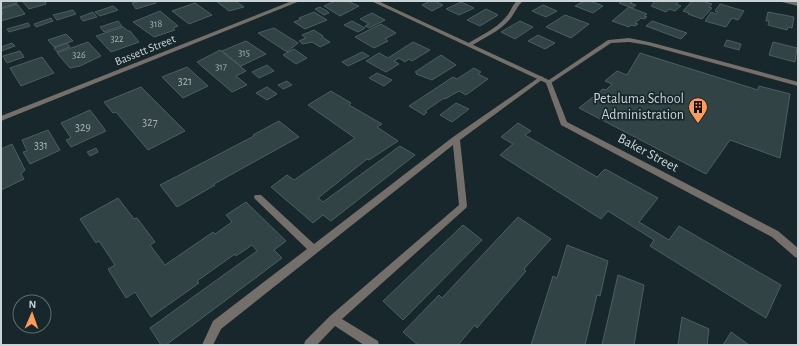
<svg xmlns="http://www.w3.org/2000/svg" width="799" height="346" viewBox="0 0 799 346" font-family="'Alegreya Sans',sans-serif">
<rect width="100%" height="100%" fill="#17272b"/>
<g fill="#324346" stroke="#4c5e62">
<path d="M15,1L17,3L1,8V1Z"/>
<path d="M22,1H45L46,4L29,9Z"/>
<path d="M140,1H155L156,3L136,9L132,3Z"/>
<path d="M216,1H235L244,7L229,11Z"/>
<path d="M335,1H347L359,6L340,16L324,6Z"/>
<path d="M431,1H434L443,5L432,11L422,5Z"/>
<path d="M584,1L593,2L603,6L593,13L575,6Z"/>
<path d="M623,1H629L632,2L630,3L636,5L632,8L619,3Z"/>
<path d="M655,1H680L676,4L681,6L675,11L669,9L666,12L651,6Z"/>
<path d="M692,1H702L712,4L709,7L712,8L702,19L688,14L689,13L683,11Z"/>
<path d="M461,2L474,8L459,15L446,9Z"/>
<path d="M195,3L212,15L189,24L172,11Z"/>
<path d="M17,4L25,14L1,21V15L3,14L1,9Z"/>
<path d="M720,4L744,11L738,20L732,18L726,27L705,21L711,12L716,14L718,12L715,11Z"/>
<path d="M543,5L557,11L546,17L532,11Z"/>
<path d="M113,6L118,10L100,16L95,12Z"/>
<path d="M320,7L327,11L329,13L324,15L315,9Z"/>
<path d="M629,7L647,14L644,16L647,17L644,19L641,18L635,23L638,24L635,26L631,25L629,27L612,21Z"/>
<path d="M486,9L498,15L480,26L467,20Z"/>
<path d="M73,10L76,14L57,20L53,15Z"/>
<path d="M160,11L178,26L173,28L175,30L154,37L133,22Z"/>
<path d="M93,12L97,17L83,21L80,17Z"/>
<path d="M314,12L327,20L305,29L294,22L301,19L299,18Z"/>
<path d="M768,12L794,17L792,28L788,27L787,30L768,25L769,21H766Z"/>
<path d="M372,13L385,20L369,28L365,26L369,24L360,19Z"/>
<path d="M565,15L589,24L571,38L546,27Z"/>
<path d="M51,18L53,21L36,27L34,24Z"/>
<path d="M118,21L122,26L104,32L100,27Z"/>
<path d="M352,21L365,28L358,32L344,25Z"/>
<path d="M520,21L533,27L515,39L501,32Z"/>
<path d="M652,21L687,33L681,39L646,26Z"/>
<path d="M28,23L30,26L9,32L7,29Z"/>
<path d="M381,24L396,33L385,39L388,41L374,48L355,37Z"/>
<path d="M123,27L128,31H130L139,42L111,52L96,36Z"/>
<path d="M274,28L298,43L287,52L258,33Z"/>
<path d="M314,30L323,36L322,37L330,42L320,47L312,42L303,44L299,41L306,38L302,35Z"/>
<path d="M66,34L73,41L54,47L48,40Z"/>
<path d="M538,35L555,43L545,49L528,41Z"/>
<path d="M727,40L741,44L739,50L724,46Z"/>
<path d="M246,41L266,54L241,66L222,51Z"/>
<path d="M88,42L101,56L80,66L70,68L57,53Z"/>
<path d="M413,42L430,50L412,61L409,59L405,62L399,58L394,61L399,64L386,72L366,61L379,53L388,58Z"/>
<path d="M773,42L797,48L795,62L769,55Z"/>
<path d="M12,43L15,46L1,51V47Z"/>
<path d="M67,43L70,47L57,52L54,48Z"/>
<path d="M294,49L307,58L296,64L283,55Z"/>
<path d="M220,50L246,71L236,76L247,85L232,92L197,62Z"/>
<path d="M20,51L24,57L7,63L3,56Z"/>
<path d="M362,52L369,56L348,66L342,62Z"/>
<path d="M640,53L758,90L759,86L790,94L780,158L730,140L706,174L579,108L603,89L606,90L612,84L605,81L617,71L627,75Z"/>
<path d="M441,55L456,65L432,80L416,74L417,73L415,72Z"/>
<path d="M42,57L54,73L21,86L10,68Z"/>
<path d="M267,65L274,71L259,78L252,72Z"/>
<path d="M187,67L208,86L183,98L162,77Z"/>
<path d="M474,68L481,72L478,74L488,79L466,95L459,91L445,99L444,98L425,111L427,112L424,115L409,106L453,77L457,79Z"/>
<path d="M377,73L392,80L384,86L369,78Z"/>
<path d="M287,81L292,85L283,89L278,85Z"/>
<path d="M141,87L185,131L148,150L116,112L113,113L104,102Z"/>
<path d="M267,87L277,94L267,100L256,93Z"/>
<path d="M331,91L351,103L349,105L382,124L377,127L398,141L369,160L367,159L318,198L323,202L400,146L415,155L331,221L323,215L313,223L271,187L287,175L294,180L355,138L308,105Z"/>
<path d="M456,103L469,109L452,122L440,115Z"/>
<path d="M90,110L106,131L71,147L66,140L71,138L61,123Z"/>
<path d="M279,121L299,137L214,184L215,185L177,207L160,185L254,136L253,135Z"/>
<path d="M518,123L531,131L525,135L597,177L605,169L658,198L639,222L669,240L679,226L781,285L766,318L650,246L654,240L608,211L601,219L500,155L513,144L501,137Z"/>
<path d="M48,130L60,150L30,164L23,152L27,151L22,140Z"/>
<path d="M12,144L25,170L21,174L24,179L1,190V149Z"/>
<path d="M96,148L98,152L90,156L87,152Z"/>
<path d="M118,198L134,219L137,218L155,242L150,245L165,265L213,232L215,234L232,222L226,215L246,202L286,241L274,250L282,258L166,345H161L150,328L257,251L252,245L236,256L235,254L197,281L199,283L151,317L135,292L126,298L108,269L115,265L99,241L96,243L80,219Z"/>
<path d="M518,217L551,239L524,269L526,271L477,328L475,325L458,345H418L403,332L439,295L442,298Z"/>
<path d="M463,225L482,240L403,320L383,301Z"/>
<path d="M567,245L608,261L600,296L597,295L585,345H531L553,276L557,278Z"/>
<path d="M618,275L644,285L634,345H602Z"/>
<path d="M682,317L709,329L707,345H678Z"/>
<path d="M731,332L749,345H723Z"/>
</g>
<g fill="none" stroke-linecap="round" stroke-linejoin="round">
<g fill="#756f6b" fill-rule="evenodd">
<path d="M517,1H523C517,6 515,13 510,19C500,31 484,38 471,46H467V44C480,36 496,29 506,17C511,12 512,5 517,1Z"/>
<path d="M629,38L649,42L798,82V86L647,45L629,42L611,43L551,83L549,84L546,82L608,40Z"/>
<path d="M541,76L543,77V79L460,140L467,206L466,208L342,319L378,341L379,345H364L335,326L317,345H304L305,341L330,316L459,205L453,145L221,329L213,345H202L213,321L307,249L255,199L254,197L255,195H261L314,244L453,137Z"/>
</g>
<g fill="#756f6b" fill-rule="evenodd">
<path d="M292,1H300L1,121V116Z"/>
<path d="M371,1H378L551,81L567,122L778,231L798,248V258L795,257L772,237L561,125L546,83Z"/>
<path d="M781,1L798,2V6L782,2Z"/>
</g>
</g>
<defs>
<symbol id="building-pin" viewBox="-11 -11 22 30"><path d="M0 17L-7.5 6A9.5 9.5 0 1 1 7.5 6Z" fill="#ff9a5b" stroke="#17272b"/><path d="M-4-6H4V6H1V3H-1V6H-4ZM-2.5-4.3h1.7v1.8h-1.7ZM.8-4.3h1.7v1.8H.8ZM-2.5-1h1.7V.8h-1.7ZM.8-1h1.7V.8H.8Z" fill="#111"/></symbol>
</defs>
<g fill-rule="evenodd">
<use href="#building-pin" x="687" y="96" width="22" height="30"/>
</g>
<g text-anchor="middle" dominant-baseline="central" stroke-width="3.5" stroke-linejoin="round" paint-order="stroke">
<g font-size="10" fill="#a4b0b2">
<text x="156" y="24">318</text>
<text x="117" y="39">322</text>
<text x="244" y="53">315</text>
<text x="79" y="55">326</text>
<text x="221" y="67">317</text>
</g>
<g font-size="12" fill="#cad4d6" stroke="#17272b">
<text transform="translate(145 50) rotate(-22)">Bassett Street</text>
</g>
<g font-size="12" fill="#a4b0b2">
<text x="185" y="81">321</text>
<text x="150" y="122">327</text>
<text x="83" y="127">329</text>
<text x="41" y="145">331</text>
</g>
<g font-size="14" fill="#cad4d6" stroke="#17272b" text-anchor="end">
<text x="684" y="99">Petaluma School<tspan x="684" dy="16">Administration</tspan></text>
</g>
<g font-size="14" fill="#cad4d6" stroke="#17272b">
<text transform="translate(648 153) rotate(28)">Baker Street</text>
</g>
</g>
<rect width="799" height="346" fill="none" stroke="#cad4d6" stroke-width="4"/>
<g transform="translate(32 314) rotate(2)"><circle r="19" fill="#17272b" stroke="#5f6c6f"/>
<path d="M0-3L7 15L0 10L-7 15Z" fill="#ff9a5b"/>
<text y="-6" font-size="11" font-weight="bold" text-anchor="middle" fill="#cad4d6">N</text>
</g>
</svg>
